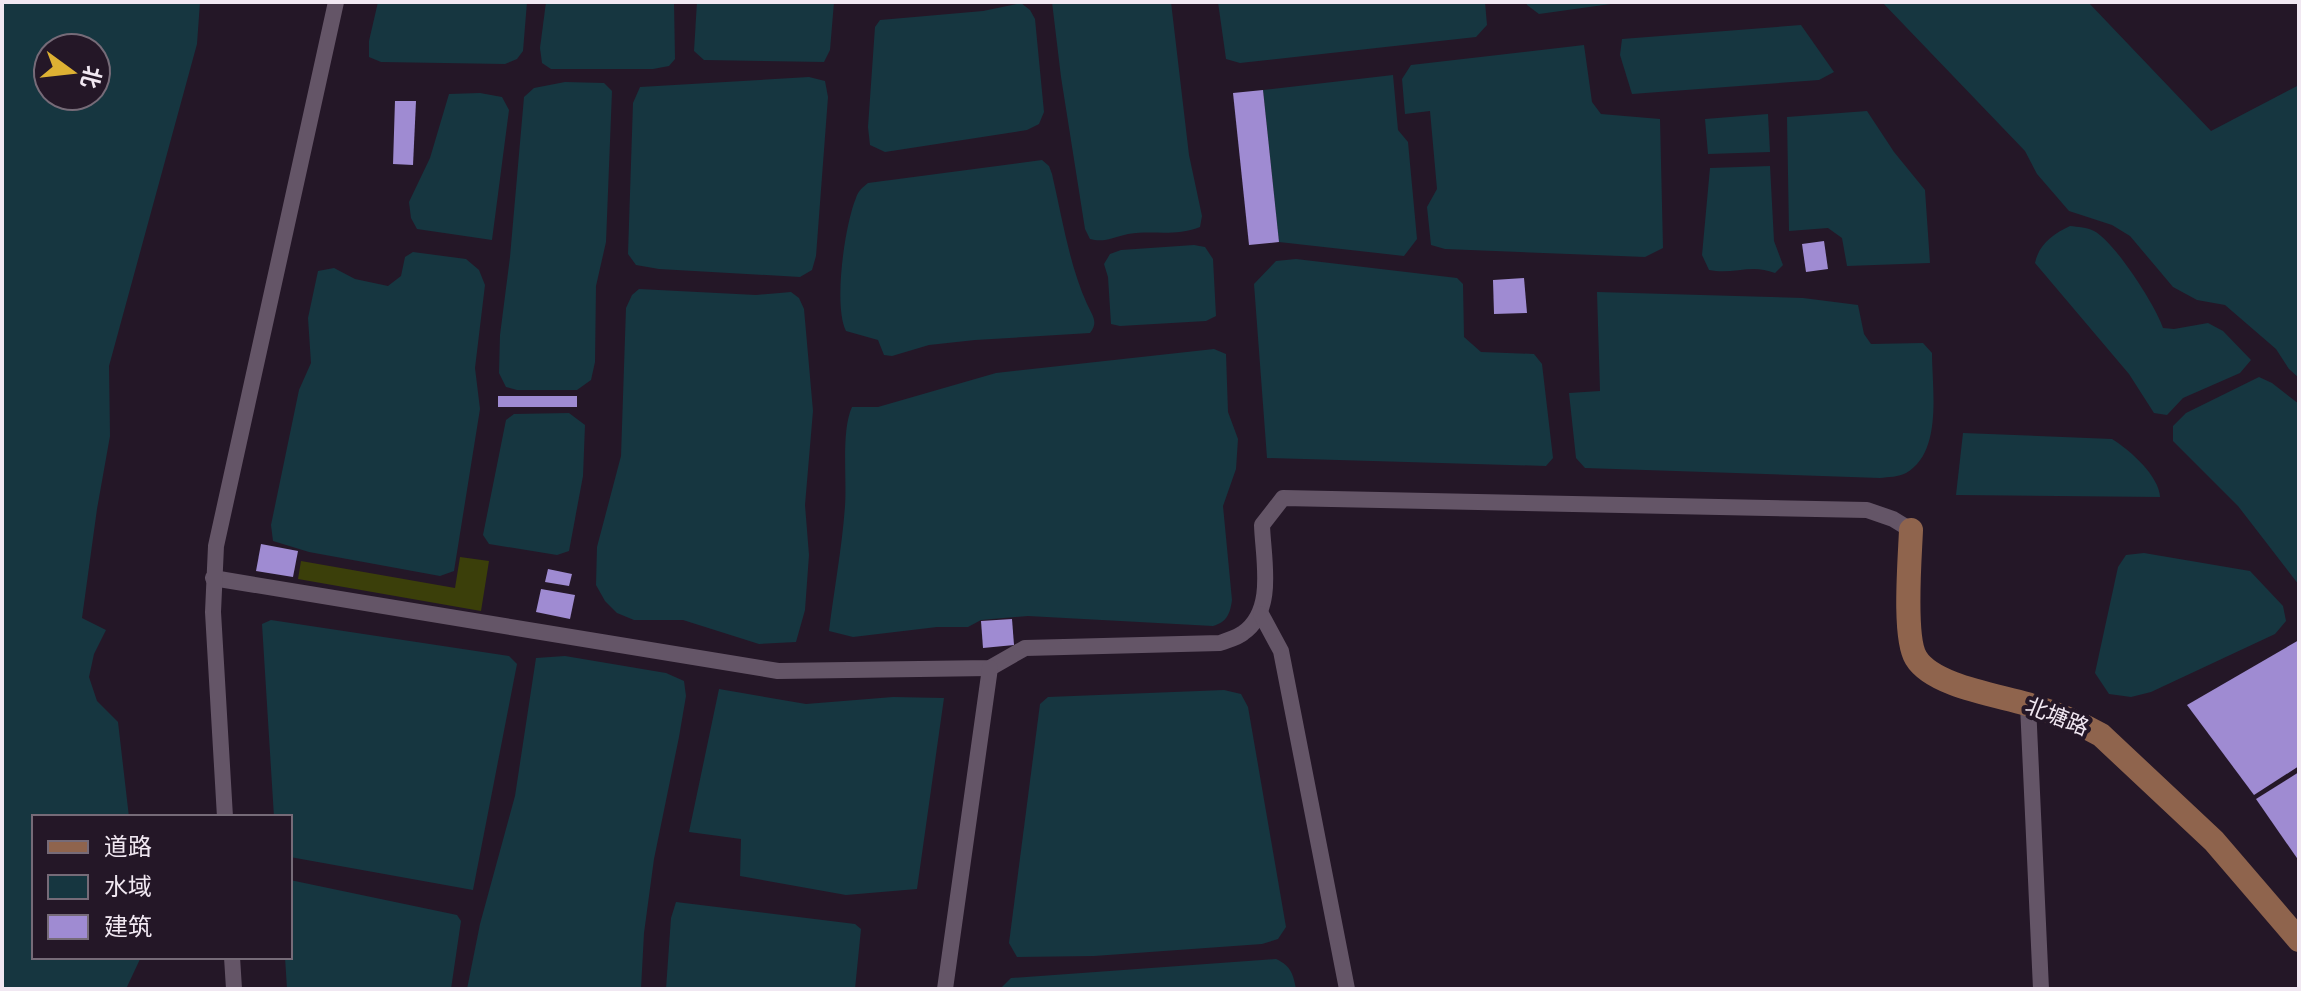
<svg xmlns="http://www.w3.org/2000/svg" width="2301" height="991" viewBox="0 0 2301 991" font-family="'Nunito Sans','Noto Sans SC',sans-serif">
<rect width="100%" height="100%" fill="#241727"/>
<path fill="#3b3f0a" d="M460,557L489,561L481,611L298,579L301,561L455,588Z"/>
<g fill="#163640" fill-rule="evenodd">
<path d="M2,2H200L197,44L109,366L110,436L97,509L82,618L106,630L94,654L89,677L97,701L118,722L129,817H34V957H141L126,989H2ZM48,48H96V96H48Z"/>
<path d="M378,2H527L523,51L517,59L505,64L381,62L369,57V41Z"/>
<path d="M546,2H674L675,59L669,66L653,69H551L542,63L540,48Z"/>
<path d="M697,2H834L830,50L824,62L704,60L694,51Z"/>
<path d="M1052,2H1171L1189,155L1202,216L1200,227C1174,237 1154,230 1128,234C1114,237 1104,243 1090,239L1085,229L1061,77Z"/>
<path d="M1218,2H1485L1487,25L1476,37L1240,63L1226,59Z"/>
<path d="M1526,2H1625L1539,14L1527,5Z"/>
<path d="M1882,2H2088L2211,131L2299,85V378L2289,369L2276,349L2225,305L2197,300L2173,287L2130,236L2112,225L2069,211L2037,174L2025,151Z"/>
<path d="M1021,3L1030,10L1035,19L1044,112L1039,124L1027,130L885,152L870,145L868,127L875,27L880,20L983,11Z"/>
<path d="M1801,25L1834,72L1819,80L1632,94L1620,55L1622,39Z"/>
<path d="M1584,45L1592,102L1601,114L1660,119L1663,248L1645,257L1445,249L1431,245L1427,207L1437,189L1430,111L1405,114L1402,79L1411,65Z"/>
<path d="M1393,75L1398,130L1408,142L1417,239L1404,256L1279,242L1263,90Z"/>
<path d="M809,77L825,81L828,97L816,256L812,270L800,277L659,269L636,265L628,254L633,103L640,87Z"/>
<path d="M565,82L604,83L612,91L606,242L596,286L595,362L591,380L577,390H517L506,387L499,373L500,335L510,257L524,97L534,88Z"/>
<path d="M480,93L502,97L509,110L492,240L417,229L411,218L409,202L430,158L449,94Z"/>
<path d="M1867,111L1894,152L1925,190L1930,263L1847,266L1842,238L1828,228L1789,231L1787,117Z"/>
<path d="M1768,114L1770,152L1708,154L1705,119Z"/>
<path d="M1042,160L1049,166L1052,174C1062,217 1069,264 1087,304C1092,315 1099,322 1090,333L975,340L929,345L892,356L884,355L878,340L846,331C833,305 845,224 856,198C858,191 862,188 868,183Z"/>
<path d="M1770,166L1774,241L1783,265L1775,273C1751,263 1734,275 1709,270L1702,255L1710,168Z"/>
<path d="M2070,226C2078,227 2087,227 2094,231C2114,241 2156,306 2163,328L2174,329L2208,323L2223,331L2251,360L2240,373L2183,398L2167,415L2154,413L2129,374L2035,263C2039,244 2053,234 2070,226Z"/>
<path d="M1194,245L1205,247L1213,259L1216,316L1206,321L1120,326L1111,324L1108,277L1104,264L1110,254L1121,250Z"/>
<path d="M413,252L466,259L479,270L485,285L475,368L480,409L454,571L440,576L309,552L273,541L271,525L299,390L311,363L308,318L318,271L334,268L355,279L388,286L401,276L405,257Z"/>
<path d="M1296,259L1457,278L1463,284L1464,337L1481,352L1534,354L1542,364L1553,458L1546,466L1267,458L1254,284L1276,261Z"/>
<path d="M639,289L756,295L791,292L799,298L804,309L813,411L805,505L809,555L805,610L796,642L759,644L683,620H634L617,613L605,601L596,585L597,547L621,456L626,308L632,295Z"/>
<path d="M1597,292L1803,298L1858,305L1864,334L1871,344L1923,343L1932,353C1932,389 1943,452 1906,473C1899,477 1888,477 1880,478L1585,468L1576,458L1569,393L1600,391Z"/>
<path d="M1214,349L1226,354L1228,412L1238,439L1236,469L1223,506L1232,600C1230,614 1227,622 1213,626L1028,616L981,620L968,627H937L853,637L829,631C834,590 842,548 845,506C847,478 841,431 852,407H878L996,373Z"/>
<path d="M2259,377L2272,383L2299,404V585L2238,506L2173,441V426L2186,413Z"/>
<path d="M569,413L585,425L583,476L569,551L557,555L489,544L483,535L506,420L514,414Z"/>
<path d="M1963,433L2112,439C2130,450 2159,476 2160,497L1956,495Z"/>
<path d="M2144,553L2250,571L2283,606L2286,621L2275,634L2151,692L2131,697L2109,694L2095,673L2118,567L2126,555Z"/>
<path d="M271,620L509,656L517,664L473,890L290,857V817H274L262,624Z"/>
<path d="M565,656L666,673L684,681L686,696L679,737L654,859L644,933L641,989H467L480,924L515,796L536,658Z"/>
<path d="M719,689L806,704L893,697L944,698L917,889L846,895L740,876L741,839L689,832Z"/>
<path d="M1224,690L1241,694L1248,707L1286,927L1278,939L1262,944L1094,956L1017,957L1009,943L1040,704L1048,697Z"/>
<path d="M290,880L457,915L461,921L451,989H287L285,957H290Z"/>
<path d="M676,902L855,924L861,929L855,989H666L671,918Z"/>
<path d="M1276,959C1291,966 1293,974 1296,989H1000L1011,978Z"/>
</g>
<g fill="#9f8bd2">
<path d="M1263,90L1279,242L1249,245L1233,93Z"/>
<path d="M395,101H416L413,165L393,164Z"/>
<path d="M1824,241L1828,269L1806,272L1802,244Z"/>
<path d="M1524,278L1527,313L1494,314L1493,280Z"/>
<rect x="498" y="396" width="79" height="11"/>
<path d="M261,544L298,551L293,577L256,571Z"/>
<path d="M548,569L572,574L569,586L545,582Z"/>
<path d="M541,589L575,595L570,619L536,612Z"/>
<path d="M1012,619L1014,645L983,648L981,621Z"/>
<path d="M2299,640V766L2254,795L2187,705Z"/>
<path d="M2299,772V861L2256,799Z"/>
</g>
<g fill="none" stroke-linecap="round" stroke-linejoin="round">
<g stroke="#645567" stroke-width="16">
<path d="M213,578L778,671L990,668L1025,648L1220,643C1227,640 1237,638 1243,633C1276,610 1263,559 1262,525L1283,498L1867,510L1893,519L1911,530"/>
<path d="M1261,614L1281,651L1347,989"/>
<path d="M2028,705L2041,989"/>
<path d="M225,817L213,612L216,546L336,2"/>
<path d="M232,957L234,989"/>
<path d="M945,989L990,668"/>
</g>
<path stroke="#8f644d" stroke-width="24" d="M1911,530C1910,557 1903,637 1916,658C1933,686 1997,695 2027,704C2053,712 2078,722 2101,735L2214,841L2299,940"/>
</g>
<g text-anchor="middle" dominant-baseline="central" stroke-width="8" stroke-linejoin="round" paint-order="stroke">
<g font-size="22" fill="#f1e8f2" stroke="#241727">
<text transform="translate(2057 717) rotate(22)">北塘路</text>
</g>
</g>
<rect width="2301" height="991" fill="none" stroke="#f1e8f2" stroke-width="8"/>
<rect x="32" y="815" width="260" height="144" fill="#241727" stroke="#766b78" stroke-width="2"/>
<rect x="48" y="841" width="40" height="12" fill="#8f644d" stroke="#766b78" stroke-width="2"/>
<text x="104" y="855" font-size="24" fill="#f1e8f2">道路</text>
<rect x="48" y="875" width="40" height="24" fill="#163640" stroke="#766b78" stroke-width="2"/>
<text x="104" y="895" font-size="24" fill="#f1e8f2">水域</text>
<rect x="48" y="915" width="40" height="24" fill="#9f8bd2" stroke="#766b78" stroke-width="2"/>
<text x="104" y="935" font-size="24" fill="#f1e8f2">建筑</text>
<g transform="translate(72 72) rotate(105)"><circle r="38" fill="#241727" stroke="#766b78" stroke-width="2"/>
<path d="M0-6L14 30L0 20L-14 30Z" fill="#ddb133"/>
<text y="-12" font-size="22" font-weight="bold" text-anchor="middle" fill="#f1e8f2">北</text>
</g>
</svg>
